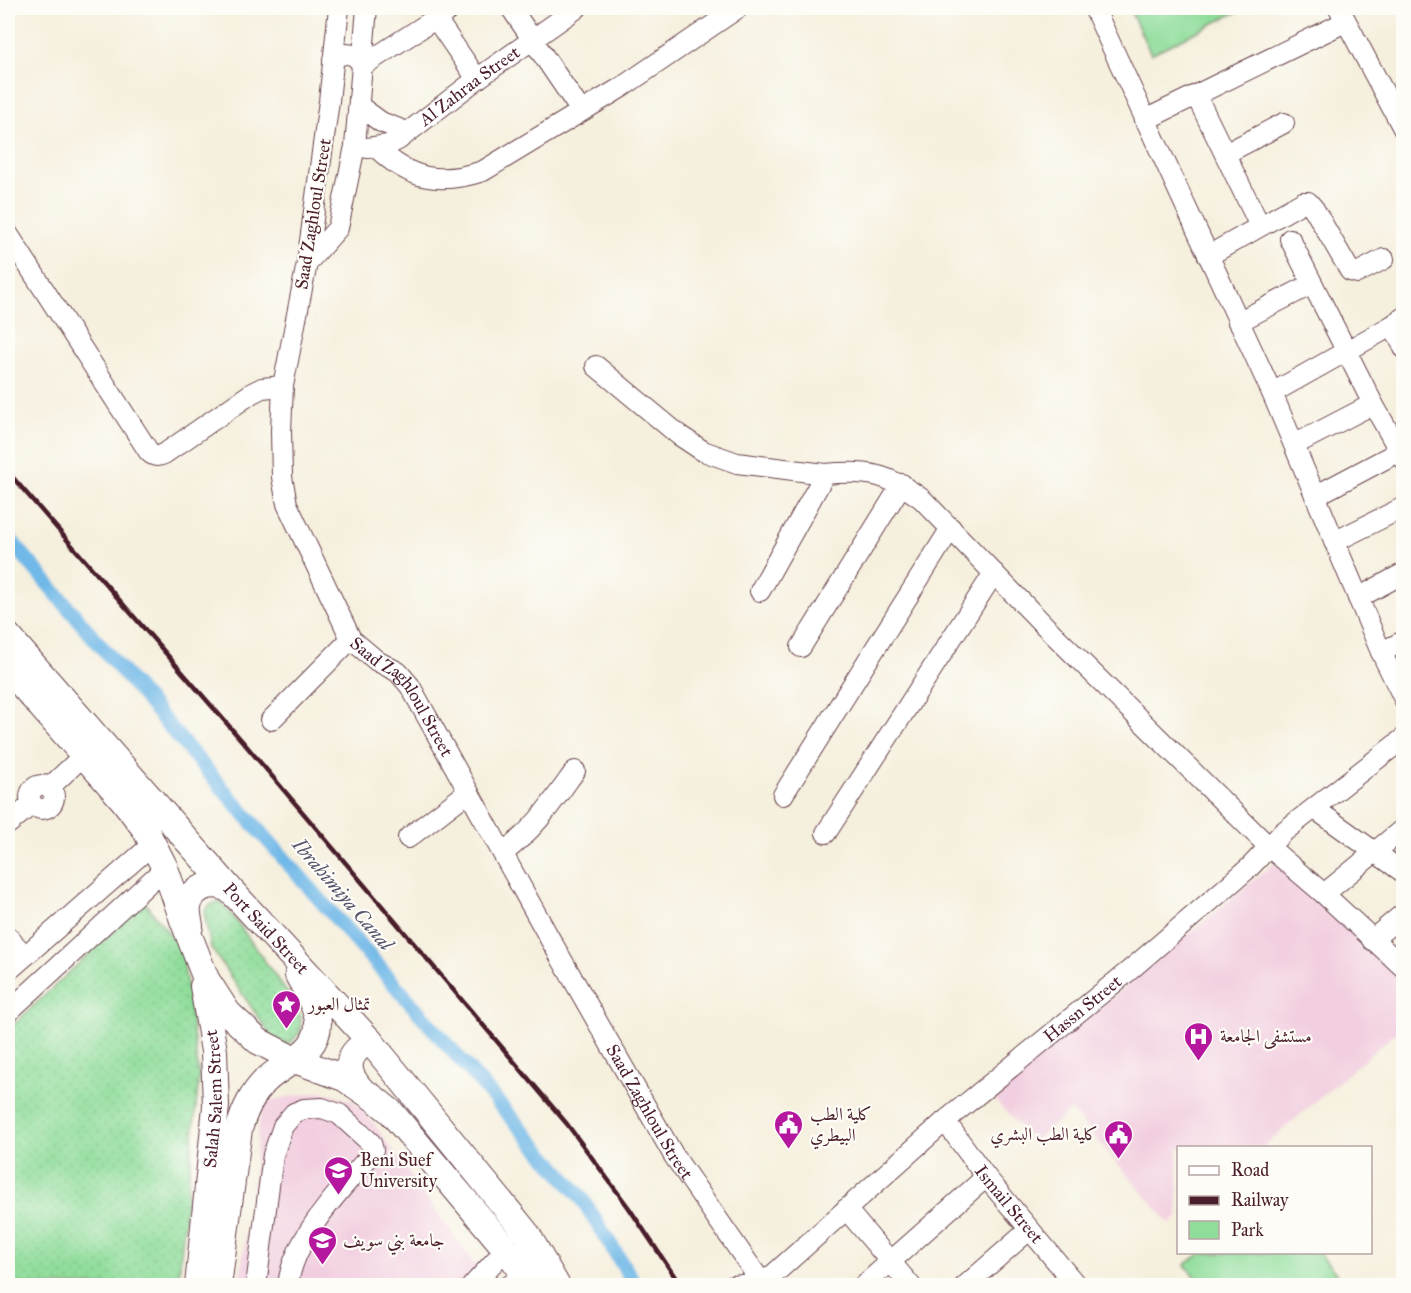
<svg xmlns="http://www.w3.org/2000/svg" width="1411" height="1293" viewBox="0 0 1411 1293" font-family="'IM FELL Great Primer',Amiri,serif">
<defs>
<pattern id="green-dots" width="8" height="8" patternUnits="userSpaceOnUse" patternTransform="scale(1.5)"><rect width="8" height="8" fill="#90dd9b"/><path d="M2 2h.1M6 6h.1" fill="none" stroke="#7ebd86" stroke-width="1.8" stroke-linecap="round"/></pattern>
</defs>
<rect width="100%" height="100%" fill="#fdfcf7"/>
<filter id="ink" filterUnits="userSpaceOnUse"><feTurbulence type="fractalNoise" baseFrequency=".0167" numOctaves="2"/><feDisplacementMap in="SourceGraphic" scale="12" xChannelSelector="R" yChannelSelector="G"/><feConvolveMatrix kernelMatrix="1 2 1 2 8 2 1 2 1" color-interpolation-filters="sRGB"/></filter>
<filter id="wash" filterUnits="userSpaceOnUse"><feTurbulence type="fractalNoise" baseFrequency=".008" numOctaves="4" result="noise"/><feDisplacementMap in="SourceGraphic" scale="24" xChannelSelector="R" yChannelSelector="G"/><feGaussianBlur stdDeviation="1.35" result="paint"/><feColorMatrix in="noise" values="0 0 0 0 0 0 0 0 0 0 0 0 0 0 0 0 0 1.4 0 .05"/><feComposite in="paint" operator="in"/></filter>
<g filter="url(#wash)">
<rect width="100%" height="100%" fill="#f5efdd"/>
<g fill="#f2cfe0">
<path d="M1278,860L1403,979V1026L1263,1147L1178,1148V1217L1170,1224L1071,1110L1034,1141L992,1097Z"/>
<path d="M317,1092L331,1094L353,1101L374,1124L489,1285L238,1286L250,1213L259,1122L264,1107L271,1101L278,1099Z"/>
</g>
<g fill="url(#green-dots)" stroke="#6d7e63" stroke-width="1.5">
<path d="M144,902L182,949L199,1077L178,1285L8,1286V1030Z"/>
<path d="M217,902L223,904L227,908L296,1005L301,1018L300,1032L291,1042L286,1044L273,1039L211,948L204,912L210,905Z"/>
</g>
<g fill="#90dd9b" stroke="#6d7e63" stroke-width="1.5">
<path d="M1129,8H1242L1243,9L1151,54Z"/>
<path d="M1201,1253H1319L1346,1285H1202L1185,1265Z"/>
</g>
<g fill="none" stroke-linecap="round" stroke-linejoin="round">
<path stroke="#6fb8e7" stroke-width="15" d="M8,537L221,787L581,1197L636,1286"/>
</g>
</g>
<g filter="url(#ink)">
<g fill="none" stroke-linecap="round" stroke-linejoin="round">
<defs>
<g id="minor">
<path id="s1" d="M339,8L329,101L307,263L283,386L281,431L282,477L287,504L351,639L377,661L398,672L410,686L550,939L674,1156L764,1286"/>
<path d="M511,8L581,111"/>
<path d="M1094,8L1272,393L1381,652L1404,699"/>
<path d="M1339,8L1404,130"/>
<path d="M436,19L477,79"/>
<path d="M333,60C344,50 357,53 362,66L452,8"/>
<path d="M1196,95L1260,226"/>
<path d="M359,106L381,122L407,132"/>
<path d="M1145,120L1345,22"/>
<path id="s2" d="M367,148L388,145L398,140L477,79L577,8"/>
<path d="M377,148C410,180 440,185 483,171L622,87L738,8"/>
<path d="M1225,154L1284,123"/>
<path d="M8,234L149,452C154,457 158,457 164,454L252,393L262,388L283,386"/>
<path d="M1290,239L1373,404L1404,459"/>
<path d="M1208,256L1303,202H1308L1314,209L1350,271L1357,273L1384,259"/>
<path d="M307,263L338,228L355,146L367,8"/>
<path d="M1238,322L1312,284"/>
<path d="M1393,325L1404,348"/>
<path d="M596,366L679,435L703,451L737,463L825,474"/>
<path d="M1272,393L1393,325L1404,317"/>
<path d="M1294,445L1373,404"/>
<path d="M1315,496L1400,451"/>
<path d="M1334,542L1404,507"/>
<path d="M760,591L825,474C868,470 888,474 922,499L1044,625L1269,847L1324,894L1404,968"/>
<path d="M1358,598L1404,573"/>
<path d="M801,647L902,484"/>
<path d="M1381,652L1404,641"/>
<path d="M271,720L351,639"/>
<circle cx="42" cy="797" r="12"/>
<path d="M50,787L84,755"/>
<path d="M783,795L951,528"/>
<path d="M1315,809L1404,873"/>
<path d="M8,824L31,805"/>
<path d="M826,833L994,573"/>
<path d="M408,838L468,792"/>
<path d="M503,853C535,829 552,803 575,771"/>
<path d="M1324,894L1404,828"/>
<path d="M8,937L25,956"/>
<path d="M1372,940L1404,913"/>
<path d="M8,971L154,843"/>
<path d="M8,1012L165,868"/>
<path id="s3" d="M945,1121L986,1177L1077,1286"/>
<path d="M846,1209L911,1286"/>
<path id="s4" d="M762,1283L774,1274L945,1121L1130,970L1250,867L1282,833L1404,738"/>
<path d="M256,1286L273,1155L283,1126L294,1113L304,1109L322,1108L339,1114L371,1143L373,1150L370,1156C340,1190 292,1240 288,1286"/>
<path d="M472,1286L506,1249"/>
<path d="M509,1286L526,1275"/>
<path d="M733,1286L762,1283"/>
<path d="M863,1286L986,1177"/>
<path d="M965,1286L1029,1230"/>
</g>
<g id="major">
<path id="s5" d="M8,636L236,896L370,1041L527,1234L557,1286"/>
<path d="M8,669L124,801L145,829L165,868L183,920L206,979L228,1013L258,1041L295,1060L344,1078L375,1099L391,1112L506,1249L533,1286"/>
<path d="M190,926C189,920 187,913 188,907C192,884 219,879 234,894"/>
<path d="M359,1087C343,1068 348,1052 370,1041"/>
<path id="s6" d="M198,1286L216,1106L214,1051L203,986"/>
<path d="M218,1286L239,1129C244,1111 252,1094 265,1081C284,1062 319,1054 318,1022C317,1006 305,989 298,975"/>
</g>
</defs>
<use href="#minor" stroke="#643e46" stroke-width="22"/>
<use href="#major" stroke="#643e46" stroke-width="28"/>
<use href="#minor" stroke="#fff" stroke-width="20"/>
<use href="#major" stroke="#fff" stroke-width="26"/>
<path stroke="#4a1f2b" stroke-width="4.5" d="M8,472L243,742L567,1124L629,1208L681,1286"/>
</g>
</g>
<defs>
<symbol id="sight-pin" viewBox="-11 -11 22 30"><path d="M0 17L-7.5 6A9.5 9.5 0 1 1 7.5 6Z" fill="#b5179e" stroke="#fdfcf7"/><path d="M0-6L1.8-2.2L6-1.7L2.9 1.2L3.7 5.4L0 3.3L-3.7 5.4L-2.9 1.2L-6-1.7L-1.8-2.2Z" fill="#fff"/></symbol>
<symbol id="hospital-pin" viewBox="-11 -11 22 30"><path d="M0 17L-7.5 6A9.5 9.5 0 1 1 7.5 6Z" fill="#b5179e" stroke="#fdfcf7"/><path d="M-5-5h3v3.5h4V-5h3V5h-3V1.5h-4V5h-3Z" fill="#fff"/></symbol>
<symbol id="civic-pin" viewBox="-11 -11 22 30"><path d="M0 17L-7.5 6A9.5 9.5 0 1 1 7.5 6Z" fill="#b5179e" stroke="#fdfcf7"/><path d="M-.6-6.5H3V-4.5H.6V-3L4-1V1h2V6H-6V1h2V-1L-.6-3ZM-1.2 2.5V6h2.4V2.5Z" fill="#fff"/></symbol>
<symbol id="university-pin" viewBox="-11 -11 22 30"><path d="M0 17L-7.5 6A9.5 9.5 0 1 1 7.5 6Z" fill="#b5179e" stroke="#fdfcf7"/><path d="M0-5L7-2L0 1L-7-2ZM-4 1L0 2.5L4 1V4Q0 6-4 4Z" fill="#fff"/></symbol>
</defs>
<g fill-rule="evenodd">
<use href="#sight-pin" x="270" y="988" width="33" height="45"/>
<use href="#hospital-pin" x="1182" y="1020" width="33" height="45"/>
<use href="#civic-pin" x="772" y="1108" width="33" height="45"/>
<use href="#civic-pin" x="1102" y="1118" width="33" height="45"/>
<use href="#university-pin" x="322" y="1154" width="33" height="45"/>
<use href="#university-pin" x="306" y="1224" width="33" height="45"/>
</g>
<g text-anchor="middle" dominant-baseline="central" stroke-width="4.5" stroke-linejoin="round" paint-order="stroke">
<g font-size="18" fill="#4a1f2b" stroke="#fdfcf7">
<text stroke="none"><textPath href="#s2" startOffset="122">Al Zahraa Street</textPath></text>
<text transform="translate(313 214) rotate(-81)">Saad Zaghloul Street</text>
<text stroke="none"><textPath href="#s1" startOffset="729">Saad Zaghloul Street</textPath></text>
<text stroke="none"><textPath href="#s5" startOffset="390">Port Said Street</textPath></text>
<text stroke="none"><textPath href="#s4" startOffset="422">Hassn Street</textPath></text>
<text stroke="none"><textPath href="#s6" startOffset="188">Salah Salem Street</textPath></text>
<text stroke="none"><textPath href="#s1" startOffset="1215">Saad Zaghloul Street</textPath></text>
<text stroke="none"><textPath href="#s3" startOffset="105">Ismail Street</textPath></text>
</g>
<g font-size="18" fill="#4a1f2b" stroke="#fdfcf7" text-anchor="start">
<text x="308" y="1004">تمثال العبور</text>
<text x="1220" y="1036">مستشفى الجامعة</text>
<text x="810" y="1114">كلية الطب<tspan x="810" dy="21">البيطري</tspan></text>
<text x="1098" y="1134" text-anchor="end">كلية الطب البشري</text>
<text x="360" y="1160">Beni Suef<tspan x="360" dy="21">University</tspan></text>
<text x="343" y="1240">جامعة بني سويف</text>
</g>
<g font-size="20" font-style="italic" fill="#57556d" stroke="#fdfcf7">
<text transform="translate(343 894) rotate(49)">Ibrahimiya Canal</text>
</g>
</g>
<rect width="1411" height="1293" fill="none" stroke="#fdfcf7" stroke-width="30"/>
<rect x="1177" y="1146" width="195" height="108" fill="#fdfcf7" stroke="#b5a4a5" stroke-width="1.5"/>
<rect x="1189" y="1166" width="30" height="9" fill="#ffffff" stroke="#b5a4a5" stroke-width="1.5"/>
<text x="1231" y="1176" font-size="18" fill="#4a1f2b">Road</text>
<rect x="1189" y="1196" width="30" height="9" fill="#4a1f2b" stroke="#b5a4a5" stroke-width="1.5"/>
<text x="1231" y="1206" font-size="18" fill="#4a1f2b">Railway</text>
<rect x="1189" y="1221" width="30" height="18" fill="#90dd9b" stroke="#b5a4a5" stroke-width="1.5"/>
<text x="1231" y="1236" font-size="18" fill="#4a1f2b">Park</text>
</svg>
